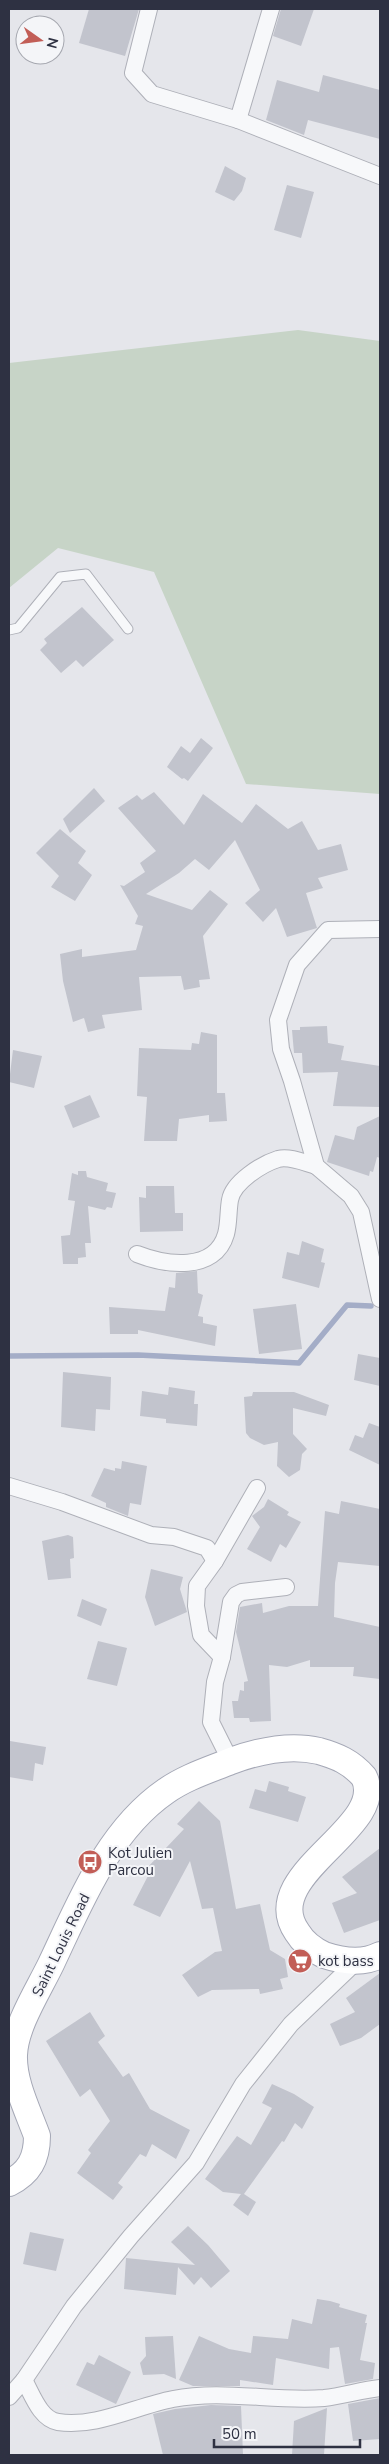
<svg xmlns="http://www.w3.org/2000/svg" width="389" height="2464" viewBox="0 0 389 2464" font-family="'Nunito Sans',sans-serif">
<rect width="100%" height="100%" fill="#e5e6eb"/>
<path fill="#c7d4c7" d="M298,330L380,341V794L246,784L154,572L58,548L9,588V363Z"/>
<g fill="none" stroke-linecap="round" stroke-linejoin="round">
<path stroke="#a4adc7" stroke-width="5.5" d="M9,1356L138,1355L299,1363L347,1305L371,1306"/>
</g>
<g fill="#c2c4cd">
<path d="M89,9H139L125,56L79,43Z"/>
<path d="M281,9H314L301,46L273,36Z"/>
<path d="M323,75L380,90V139L308,120L304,135L266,120L277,80L319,92Z"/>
<path d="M225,166L246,178L242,191L234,201L215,192Z"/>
<path d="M287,185L314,192L301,238L274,230Z"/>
<path d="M82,607L114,640L83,667L76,660L61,673L40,650L47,643L44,639Z"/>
<path d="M201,738L213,748L188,781L184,778L182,779L167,767L181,746L190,753Z"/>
<path d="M94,788L105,801L70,833L63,819Z"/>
<path d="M154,792L184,825L203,794L242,823L256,804L288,829L302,821L318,850L341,844L348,870L318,878L323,888L306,893L317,928L287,937L276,908L263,922L245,903L260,890L235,840L209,870L195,859L179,873L146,894L192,910L210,890L228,904L203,936L210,979L199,980L200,987L184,990L181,976L139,977L142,1010L102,1015L105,1028L88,1032L84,1018L73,1022L63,981L60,954L82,949V957L136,950L143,926L135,924L138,916L120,885L124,886L145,872L140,863L156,851L118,808L137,795L142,800Z"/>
<path d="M60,829L86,851L78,863L92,875L75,901L51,887L59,876L36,853Z"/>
<path d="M327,1026L328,1043L344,1046L341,1060L380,1066V1107L333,1106L338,1072L303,1073L302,1053H294L292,1030H300V1027Z"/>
<path d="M201,1032L217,1035V1093H225L227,1121L209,1122V1115L179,1119L177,1141H144L147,1097L137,1096L139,1048L191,1050L192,1043L199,1044Z"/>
<path d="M13,1050L42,1056L34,1088L9,1082Z"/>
<path d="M90,1095L100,1117L73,1128L64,1106Z"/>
<path d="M380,1116V1158L377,1157L373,1172L370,1171L369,1176L327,1162L335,1135L354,1140L357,1127Z"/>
<path d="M78,1171H86L87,1177L108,1183L106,1191L116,1193L112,1208L107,1207L105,1210L88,1206L91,1243H85L86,1257L78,1258V1264H63L61,1236L70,1235L75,1201L68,1200L72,1173L78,1175Z"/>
<path d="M146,1186H174L175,1213H183V1231L140,1232L139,1197L146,1198Z"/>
<path d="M302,1241L324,1249L321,1262L325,1263L319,1288L282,1278L287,1252L299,1255Z"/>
<path d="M197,1271L198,1293L203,1295L198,1316L203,1317V1323L217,1326L215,1346L138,1330V1334H110L109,1307L165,1311L169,1287L175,1288L176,1273Z"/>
<path d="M296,1304L302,1349L259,1354L253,1309Z"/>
<path d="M358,1354L380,1358V1386L354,1380Z"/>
<path d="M63,1372L111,1377L110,1410L96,1409L95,1431L61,1427Z"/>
<path d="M169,1387L195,1391L194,1404H198L197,1426L166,1423V1419L140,1416L142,1391L168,1395Z"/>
<path d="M253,1392H294L329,1405L326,1416L293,1408V1434L307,1449L302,1454L300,1470L289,1477L277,1466L278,1442L264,1445L250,1438L246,1433L244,1397L252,1396Z"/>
<path d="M369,1423L380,1427V1465L349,1450L355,1435L363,1438Z"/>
<path d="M122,1461L147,1466L141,1505L130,1503L128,1516L106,1507V1503L91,1496L104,1468L115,1471V1468L121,1469Z"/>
<path d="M268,1499L289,1512L287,1515L301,1522L286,1548L280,1544L271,1562L247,1549L260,1527L252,1516L264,1507Z"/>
<path d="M341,1501L380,1509V1566L338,1562L335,1583L334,1617L380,1627V1679L353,1676L354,1667H310V1660L287,1667L269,1665L271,1721L250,1722L249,1718H234L232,1701H238L240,1690L244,1691V1682L248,1681L236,1632L240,1607L262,1603L263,1613L289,1606H318L325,1511L339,1514Z"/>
<path d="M68,1535L73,1537L74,1558L70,1559L71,1578L48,1580L42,1541Z"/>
<path d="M151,1569L183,1577L180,1589L187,1612L155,1626L145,1597Z"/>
<path d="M82,1599L107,1609L101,1626L77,1616Z"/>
<path d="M98,1641L127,1648L117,1686L87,1679Z"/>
<path d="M10,1741L46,1747L43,1765L35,1763L33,1781L9,1777Z"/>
<path d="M269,1781L289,1787L288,1791L306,1797L298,1822L249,1808L255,1789L266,1792Z"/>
<path d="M199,1801L220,1821L236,1909L260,1904L270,1950L285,1959L288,1977L280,1979L283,1989L260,1994L259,1989L212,1990L198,1997L182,1975L215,1952L222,1951L213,1908L202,1909L190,1861L160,1917L133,1905L150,1872L146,1869L184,1829L177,1824Z"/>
<path d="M380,1848V1920L344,1933L332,1903L357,1893L342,1877Z"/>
<path d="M380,1973V2024L361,2038L340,2046L330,2024L355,2012L346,1998Z"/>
<path d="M90,2012L105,2036L98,2042L123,2077L129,2073L150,2109L190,2130L176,2159L152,2144L146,2157L140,2154L118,2183L123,2187L113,2200L77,2173L91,2153L88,2150L110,2121L90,2089L80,2097L46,2041Z"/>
<path d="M272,2084L294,2094L314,2107L302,2129L295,2123L284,2142L282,2141L244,2194L256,2202L248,2216L233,2205L241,2194L223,2192L205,2179L237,2136L251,2145L272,2108L262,2103Z"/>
<path d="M188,2226L208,2245L230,2271L211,2288L201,2277L194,2285L178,2267L176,2295L124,2289L126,2258L195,2265L171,2242Z"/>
<path d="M30,2232L64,2239L56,2271L23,2264Z"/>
<path d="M317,2299L330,2301L340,2304L339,2307L367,2315L365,2323H367L360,2360L375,2363L373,2379L345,2384L339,2347L330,2348L329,2369L276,2358L273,2385L240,2380V2386H193L179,2380L199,2336L229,2349L251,2353L253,2336L288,2339L292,2319L312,2324Z"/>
<path d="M173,2336L176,2379L164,2374L143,2375L140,2363L146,2356L145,2337Z"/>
<path d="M99,2355L131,2372L116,2404L76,2385L87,2362L94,2365Z"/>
<path d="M380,2398V2439L353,2441L348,2404Z"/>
<path d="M211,2405L241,2406L243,2455H163L153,2414L175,2409Z"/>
<path d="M327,2408L324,2455H292L294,2421Z"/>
</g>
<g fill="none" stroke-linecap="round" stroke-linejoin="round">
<defs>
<path id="service" d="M9,630L18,628L60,577L86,574L128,629"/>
<g id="minor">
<path d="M149,9L133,73L152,94L238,120L380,176"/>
<path d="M238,120L271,9"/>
<path d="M380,929L328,930L297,965L278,1020L281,1049L292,1081L316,1166L351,1196L361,1212L380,1299"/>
<path d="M137,1254C165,1265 215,1273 226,1234C229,1223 228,1211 230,1200C233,1182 262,1164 278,1159C290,1156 305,1163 316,1166"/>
<path d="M9,1486L62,1502L151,1535L174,1537L207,1548L215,1561"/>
<path d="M222,1657L231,1602L236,1595L242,1592L286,1587"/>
<path d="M231,1762L211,1722L215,1682L222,1657L201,1635L196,1606L197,1586L215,1561L257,1488"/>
<path d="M24,2380C32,2394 40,2419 58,2422C96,2428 136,2406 173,2399C223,2389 274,2402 324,2398C343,2396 361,2390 380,2388"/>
<path d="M9,2397L24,2380L74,2306L131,2236L196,2163L243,2084L291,2024L357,1961"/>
</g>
<path id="primary" d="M9,2183C29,2173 37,2159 37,2136C28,2111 13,2082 14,2055C15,2026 38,1991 51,1964C80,1903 108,1831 166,1791C186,1777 209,1770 231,1761C258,1751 290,1744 319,1751C337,1756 351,1762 364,1777C389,1828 257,1874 297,1932C303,1942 313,1950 324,1955C342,1961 363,1964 380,1955"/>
</defs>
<use href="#service" stroke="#aeb0b8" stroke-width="11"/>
<use href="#minor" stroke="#aeb0b8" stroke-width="18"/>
<use href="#primary" stroke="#a5a8b6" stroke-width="28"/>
<use href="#service" stroke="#f7f8fa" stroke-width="9"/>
<use href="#minor" stroke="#f7f8fa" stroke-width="16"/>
<use href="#primary" stroke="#fff" stroke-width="26"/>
</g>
<defs>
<symbol id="bus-disc" viewBox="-11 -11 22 22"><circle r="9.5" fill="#c25e57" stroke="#f4f5f8"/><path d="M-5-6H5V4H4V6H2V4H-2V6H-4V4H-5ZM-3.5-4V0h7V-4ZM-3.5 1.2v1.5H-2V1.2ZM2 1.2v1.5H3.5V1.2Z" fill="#fff"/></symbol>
<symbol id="supermarket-disc" viewBox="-11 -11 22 22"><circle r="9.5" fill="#c25e57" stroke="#f4f5f8"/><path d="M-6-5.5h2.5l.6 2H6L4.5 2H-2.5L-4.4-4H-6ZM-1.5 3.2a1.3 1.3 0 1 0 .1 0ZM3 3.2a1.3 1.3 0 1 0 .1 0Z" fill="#fff"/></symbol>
</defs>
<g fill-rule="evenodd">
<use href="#bus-disc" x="76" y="1848" width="28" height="28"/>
<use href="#supermarket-disc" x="286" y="1947" width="28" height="28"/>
</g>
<g text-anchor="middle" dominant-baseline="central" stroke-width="4" stroke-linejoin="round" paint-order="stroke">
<g font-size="15" fill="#2e3142" stroke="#f4f5f8" text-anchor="start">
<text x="108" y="1853">Kot Julien<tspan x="108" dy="17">Parcou</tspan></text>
<text x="318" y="1961">kot bass</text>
</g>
<g font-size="15" fill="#2e3142" stroke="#f4f5f8">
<text transform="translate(61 1945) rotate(-64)">Saint Louis Road</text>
</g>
</g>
<rect width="389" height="2464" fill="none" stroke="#2e3142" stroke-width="20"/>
<g transform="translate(40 40) rotate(104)"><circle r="24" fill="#f4f5f8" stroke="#a5a7af"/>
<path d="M0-4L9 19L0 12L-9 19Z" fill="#c25e57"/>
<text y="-8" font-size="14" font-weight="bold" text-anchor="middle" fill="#2e3142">N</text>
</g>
<path d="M214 2439v8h146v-8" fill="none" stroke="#2e3142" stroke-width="2.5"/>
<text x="222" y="2439" font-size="15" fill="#2e3142" stroke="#f4f5f8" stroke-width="4" paint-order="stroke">50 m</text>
</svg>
